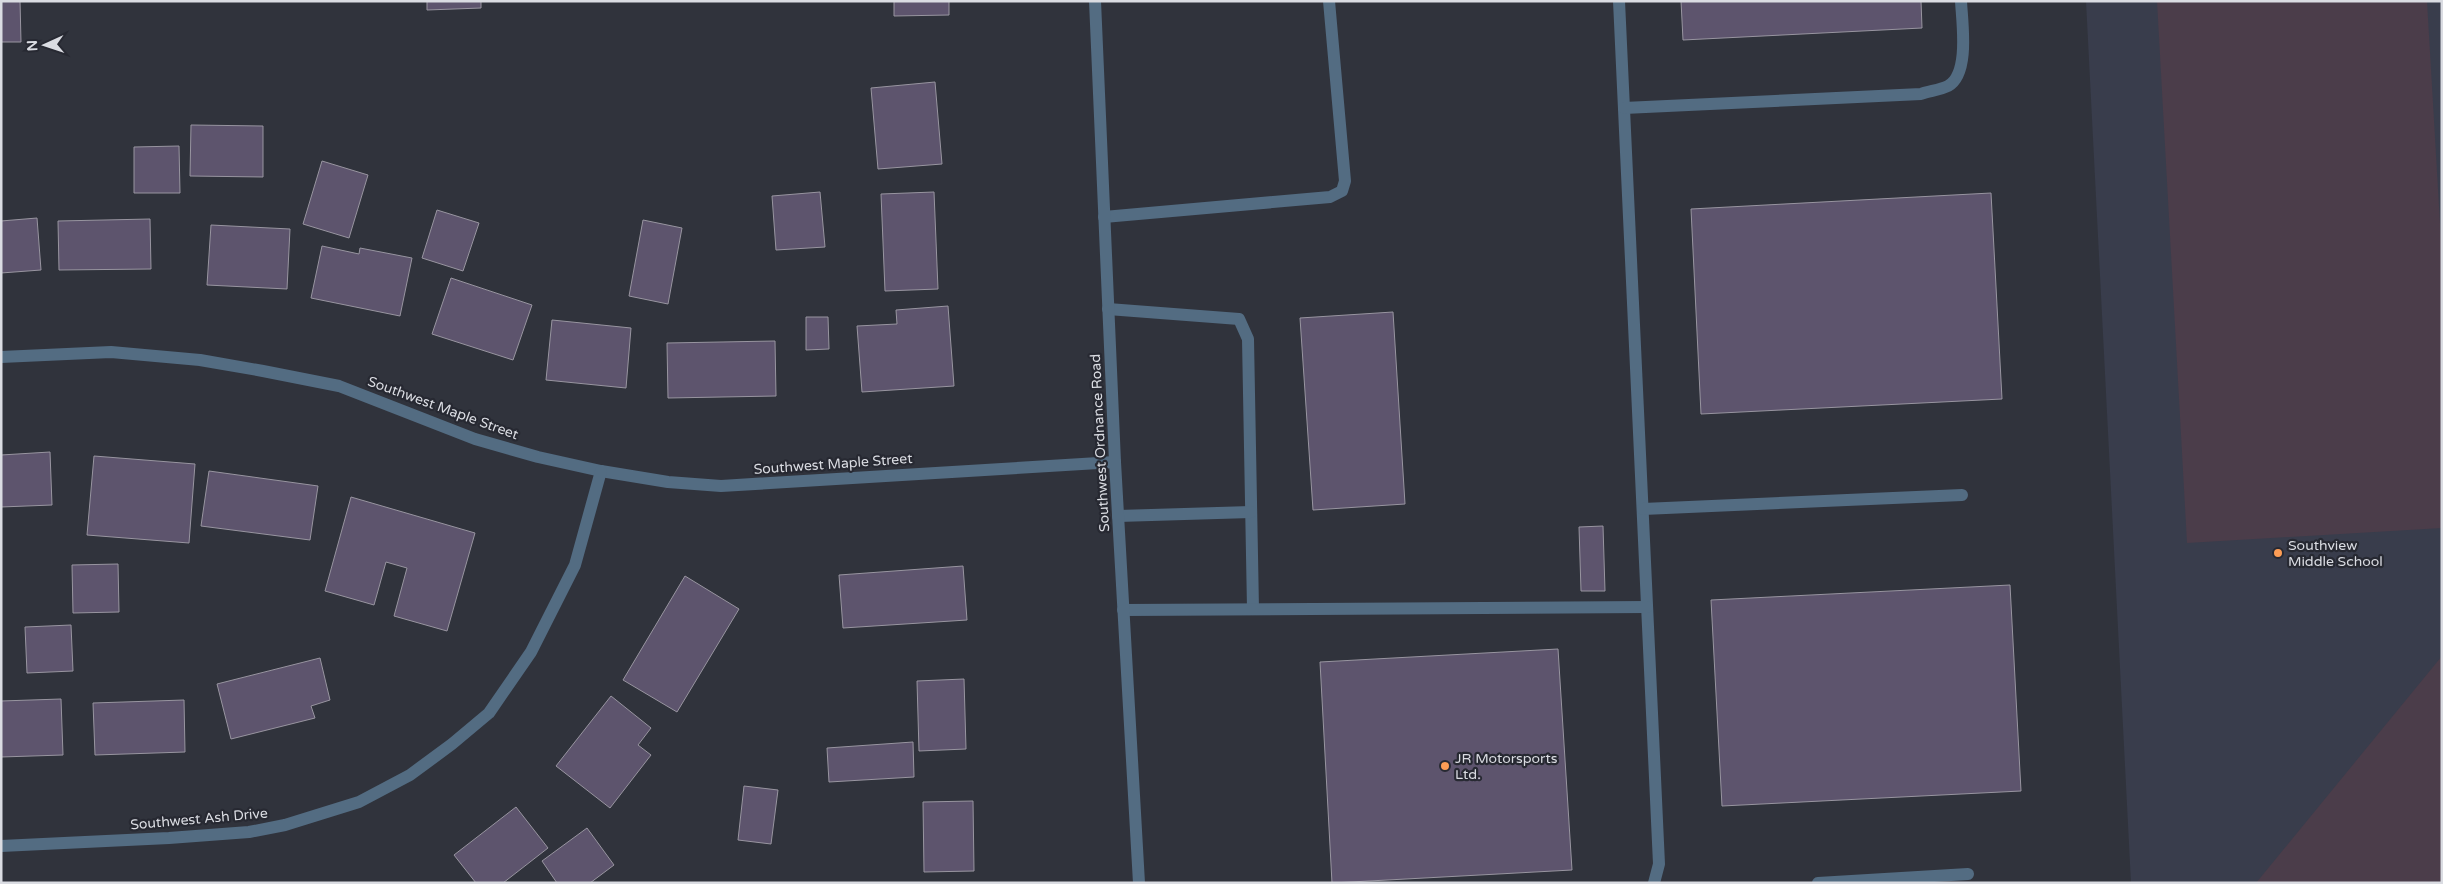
<svg xmlns="http://www.w3.org/2000/svg" width="2443" height="884" viewBox="0 0 2443 884" font-family="'Varela Round',sans-serif">
<rect width="100%" height="100%" fill="#30333c"/>
<path fill="#393d4c" d="M2086,1H2442V883H2131Z"/>
<g fill="#4b3d4a">
<path d="M2157,1H2427L2442,257V528L2187,543Z"/>
<path d="M2442,656V883H2256Z"/>
</g>
<g fill="#5d546d" stroke="#9895a0">
<path d="M1,1H20L21,42H1Z"/>
<path d="M427,1H481V8L427,10Z"/>
<path d="M894,1H949V15L894,16Z"/>
<path d="M1681,1H1921L1922,28L1683,40Z"/>
<path d="M935,82L942,164L878,169L871,88Z"/>
<path d="M191,125L263,126V177L190,176Z"/>
<path d="M179,146L180,193H134V147Z"/>
<path d="M322,161L368,175L349,238L303,224Z"/>
<path d="M820,192L825,247L776,250L772,196Z"/>
<path d="M934,192L938,289L885,291L881,194Z"/>
<path d="M1991,193L2002,399L1701,414L1691,209Z"/>
<path d="M437,210L479,223L463,271L422,258Z"/>
<path d="M37,218L41,270L1,273V221Z"/>
<path d="M150,219L151,269L59,270L58,221Z"/>
<path d="M643,220L682,228L668,304L629,296Z"/>
<path d="M211,225L290,229L287,289L207,285Z"/>
<path d="M322,246L359,254L360,248L412,258L400,316L311,298Z"/>
<path d="M451,278L532,305L513,360L432,334Z"/>
<path d="M948,306L954,386L862,392L857,326L897,324L896,310Z"/>
<path d="M1393,312L1405,504L1313,510L1300,318Z"/>
<path d="M806,317H828L829,349L806,350Z"/>
<path d="M552,320L631,328L626,388L546,380Z"/>
<path d="M775,341L776,396L668,398L667,343Z"/>
<path d="M50,452L52,505L1,507V455Z"/>
<path d="M94,456L195,464L189,543L87,535Z"/>
<path d="M209,471L318,486L310,540L201,526Z"/>
<path d="M351,497L475,533L447,631L394,616L407,568L386,562L374,605L325,591Z"/>
<path d="M1603,526L1605,591H1581L1579,527Z"/>
<path d="M118,564L119,612L73,613L72,565Z"/>
<path d="M963,566L967,620L843,628L839,575Z"/>
<path d="M685,576L739,609L677,712L623,680Z"/>
<path d="M2010,585L2021,791L1722,806L1711,600Z"/>
<path d="M71,625L73,671L27,673L25,627Z"/>
<path d="M1558,649L1572,870L1332,883L1320,662Z"/>
<path d="M320,658L330,700L311,706L315,718L231,739L217,684Z"/>
<path d="M964,679L966,749L919,751L917,681Z"/>
<path d="M611,696L651,728L638,745L651,755L610,808L556,766Z"/>
<path d="M61,699L63,755L1,757V701Z"/>
<path d="M184,700L185,752L95,755L93,703Z"/>
<path d="M913,742L914,777L829,782L827,748Z"/>
<path d="M744,786L778,790L771,844L738,840Z"/>
<path d="M973,801L974,871L924,872L923,802Z"/>
<path d="M516,807L548,848L503,883H476L454,855Z"/>
<path d="M587,828L614,865L590,883H557L542,861Z"/>
</g>
<g fill="none" stroke-linecap="round" stroke-linejoin="round">
<g stroke="#536c82" stroke-width="12">
<path d="M1619,1L1659,864L1654,883"/>
<path d="M1624,108L1921,94C1929,91 1940,90 1948,86C1970,74 1962,22 1961,1"/>
<path d="M1104,217L1330,197L1342,191L1345,181L1329,1"/>
<path d="M1108,309L1239,319L1248,339L1253,609"/>
<path d="M1643,509L1962,495"/>
<path d="M1118,516L1251,512"/>
<path d="M1123,610L1647,607"/>
<path d="M1818,883L1968,874"/>
</g>
<g stroke="#536c82" stroke-width="12">
<path d="M1,357L111,352L200,360L263,371L339,386L475,439L538,457L601,471L668,482L721,486L1115,462"/>
<path d="M1,846L169,838L249,832L285,825L359,802L410,775L452,744L489,713L531,652L575,565L601,471"/>
</g>
<path stroke="#536c82" stroke-width="12" d="M1095,1L1115,462L1139,883"/>
</g>
<g fill="#fd9d55" stroke="#272932" stroke-width="2">
<circle cx="2278" cy="553" r="5"/>
<circle cx="1445" cy="766" r="5"/>
</g>
<g text-anchor="middle" dominant-baseline="central" stroke-width="4.5" stroke-linejoin="round" paint-order="stroke">
<g font-size="14" fill="#dadce2" stroke="#272932">
<text transform="translate(443 408) rotate(20)">Southwest Maple Street</text>
<text transform="translate(1100 443) rotate(-93)">Southwest Ordnance Road</text>
<text transform="translate(833 464) rotate(-4)">Southwest Maple Street</text>
<text transform="translate(199 819) rotate(-5)">Southwest Ash Drive</text>
</g>
<g font-size="14" fill="#dadce2" stroke="#272932" text-anchor="start">
<text x="2288" y="545">Southview<tspan x="2288" dy="16">Middle School</tspan></text>
<text x="1455" y="758">JR Motorsports<tspan x="1455" dy="16">Ltd.</tspan></text>
</g>
</g>
<rect width="2443" height="884" fill="none" stroke="#dadce2" stroke-width="5"/>
<g transform="translate(45 45) rotate(267)" stroke="#272932" stroke-width="4" paint-order="stroke">
<path d="M0-4L9 19L0 12L-9 19Z" fill="#dadce2"/>
<text y="-8" font-size="14" font-weight="bold" text-anchor="middle" fill="#dadce2">N</text>
</g>
</svg>
